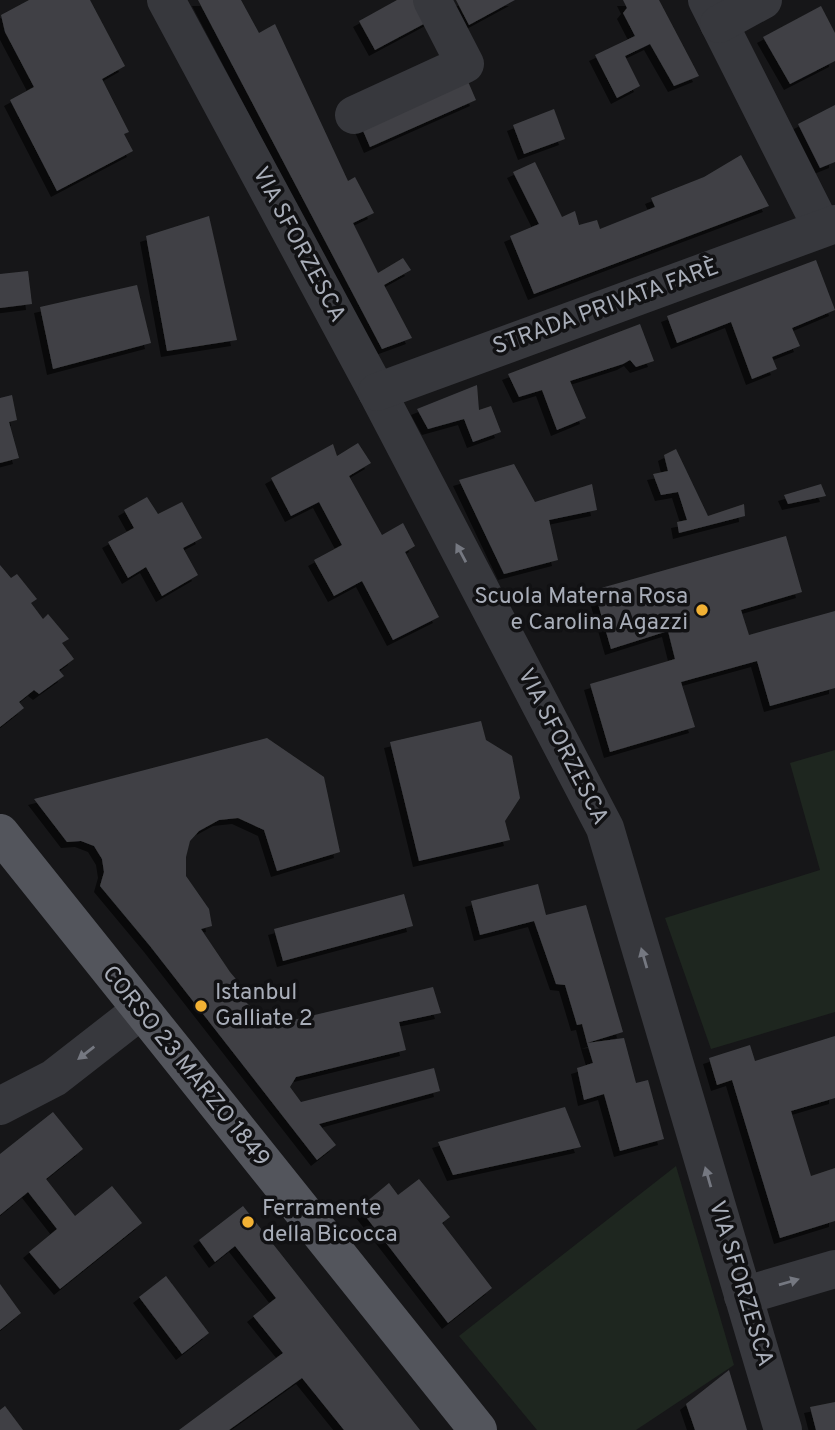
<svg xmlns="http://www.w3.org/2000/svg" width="835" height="1430" viewBox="0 0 835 1430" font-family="Overpass,sans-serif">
<defs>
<filter id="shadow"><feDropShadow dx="-6" dy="6" stdDeviation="0" flood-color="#0009"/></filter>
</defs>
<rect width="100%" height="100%" fill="#161618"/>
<g fill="#1e261f">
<path d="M835,750V1012L711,1049L665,918L820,870L790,763Z"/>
<path d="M676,1166L734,1365L636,1430H537L459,1336Z"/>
</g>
<g fill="#404145" filter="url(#shadow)">
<path d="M29,0H90L125,66L102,79L129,132L124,134L133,151L57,191L10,100L34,87L5,32L1,15Z"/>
<path d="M198,0H241L259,33L275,24L348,181L355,177L374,213L353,223L378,273L403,258L411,270L384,285L412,338L382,349Z"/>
<path d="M397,0H423L433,19L375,50L359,21Z"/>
<path d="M456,0H515L469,25Z"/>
<path d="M623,0H659L699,76L674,86L650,44L625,56L640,86L617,98L595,55L635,36L623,13L627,8Z"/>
<path d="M821,6L835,33V61L790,84L763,37Z"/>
<path d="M463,70L476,100L370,147L357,117Z"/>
<path d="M835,105V162L820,168L798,124Z"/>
<path d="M554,109L565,139L524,154L513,125Z"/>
<path d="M741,155L769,206L534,294L510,236L539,224L513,172L535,162L562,217L575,211L579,225L597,220L600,229L655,207L651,198L704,177Z"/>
<path d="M209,216L237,340L167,351L146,236Z"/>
<path d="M816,260L835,310L792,328L800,346L772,357L777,369L752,379L731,322L677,343L667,316Z"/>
<path d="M28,271L32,304L0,308V274Z"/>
<path d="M137,285L151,343L53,369L40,307Z"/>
<path d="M640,324L654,361L636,367L630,360L623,364L570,381L586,418L557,430L542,390L519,397L508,374Z"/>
<path d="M477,385L479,410L491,406L501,432L473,442L464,419L428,429L417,409Z"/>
<path d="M12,395L17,420L9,422L19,458L0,463V398Z"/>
<path d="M358,443L371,463L349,476L382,535L403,523L415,546L405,552L439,617L393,640L362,581L334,596L314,560L342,545L319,502L291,516L271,478L333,444L337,456Z"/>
<path d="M676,449L708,516L744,504L745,516L679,533L677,522L687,520L678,492L661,495L653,474L668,471L664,455Z"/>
<path d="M514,464L535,502L592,484L597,510L549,520L558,560L504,574L459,480Z"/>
<path d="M821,484L826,496L788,504L784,495Z"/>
<path d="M147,497L158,514L182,502L202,538L183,548L198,575L162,596L146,567L128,578L108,542L134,528L124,510Z"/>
<path d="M786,536L802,592L741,610L749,635L835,611V688L770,706L757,661L681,682L695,727L610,752L590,684L675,659L668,631L611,649L594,590Z"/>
<path d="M0,565L11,578L17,574L37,599L31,603L43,619L48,614L69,639L62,643L74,659L59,670L64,676L39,694L34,690L19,702L24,708L0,727Z"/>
<path d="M481,721L486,740L512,756L520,798L505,821L510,840L419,861L390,742Z"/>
<path d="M267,738L324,777L340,852L277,871L264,830L238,818L219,820L199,831L190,841L186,857V876L209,909L212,926L201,929L230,972L251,997L246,1002L268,1026L433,987L441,1013L399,1022L406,1050L296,1077L290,1087L301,1102L434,1068L440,1091L319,1124L336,1145L317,1160L150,946L100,886L104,872L102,859L94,846L81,841L67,842L34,799Z"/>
<path d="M538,884L546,915L586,905L623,1032L587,1043L624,1038L636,1083L648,1080L664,1139L620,1151L604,1094L584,1100L577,1068L593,1063L587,1043L582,1024L577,1025L565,985L556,984L534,921L480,935L471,901Z"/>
<path d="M404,894L413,926L283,961L274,929Z"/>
<path d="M835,1036V1098L791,1111L811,1176L835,1168V1221L780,1238L732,1080L717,1085L709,1058L750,1045L755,1061Z"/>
<path d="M565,1107L581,1147L453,1175L438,1142Z"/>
<path d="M53,1112L83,1149L46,1179L75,1216L112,1186L142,1223L60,1289L29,1252L57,1229L28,1192L0,1215V1154Z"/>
<path d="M419,1179L450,1217L442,1223L492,1288L448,1323L359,1208L389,1183L398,1195Z"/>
<path d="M243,1206L420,1430H344L302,1378L229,1430H179L283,1353L253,1316L276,1298L235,1246L215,1262L199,1240Z"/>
<path d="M166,1276L209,1333L182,1354L139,1297Z"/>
<path d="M0,1284L21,1313L0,1330Z"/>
<path d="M729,1370L747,1430H695L686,1404Z"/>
<path d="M835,1402V1430H816L810,1407Z"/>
<path d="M5,1406L23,1430H0V1410Z"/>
</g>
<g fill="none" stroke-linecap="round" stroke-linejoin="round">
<g stroke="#37383d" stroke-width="38">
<path d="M166,0L377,392L605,828L783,1430"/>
<path d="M707,0L822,228"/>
<path d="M719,24L763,0"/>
<path d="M354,115L465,64L432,0"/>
<path d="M377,392L835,224"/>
<path d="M0,1106L54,1078L140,1011"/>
<path d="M743,1296L835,1269"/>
</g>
<path stroke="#53555c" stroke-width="38" d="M0,833L478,1430"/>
</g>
<defs><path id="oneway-solid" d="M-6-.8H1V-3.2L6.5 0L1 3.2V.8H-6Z" transform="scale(1.75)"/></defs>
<g fill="#757881">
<use href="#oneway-solid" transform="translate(461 553) rotate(-118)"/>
<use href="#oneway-solid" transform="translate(644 958) rotate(-106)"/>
<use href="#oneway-solid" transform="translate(86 1053) rotate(142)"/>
<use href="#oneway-solid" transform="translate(708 1177) rotate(-106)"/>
<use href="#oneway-solid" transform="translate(789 1282) rotate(-16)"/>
</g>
<g fill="#f2b134" stroke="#111113" stroke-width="2.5">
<circle cx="702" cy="610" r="7"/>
<circle cx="201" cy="1006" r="7"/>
<circle cx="248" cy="1222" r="7"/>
</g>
<g text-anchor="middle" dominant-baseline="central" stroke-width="7" stroke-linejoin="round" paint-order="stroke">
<g font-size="23" fill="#a8adb8" stroke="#111113">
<text transform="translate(298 245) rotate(62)">VIA SFORZESCA</text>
<text transform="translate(606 308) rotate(-20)">STRADA PRIVATA FARÈ</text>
<text transform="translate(562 747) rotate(63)">VIA SFORZESCA</text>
<text transform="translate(185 1067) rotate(51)">CORSO 23 MARZO 1849</text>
<text transform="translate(740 1284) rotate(73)">VIA SFORZESCA</text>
</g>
<g font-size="23" fill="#a8adb8" stroke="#111113" text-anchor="start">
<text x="688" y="597" text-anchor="end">Scuola Materna Rosa<tspan x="688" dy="26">e Carolina Agazzi</tspan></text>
<text x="215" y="993">Istanbul<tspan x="215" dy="26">Galliate 2</tspan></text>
<text x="262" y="1209">Ferramente<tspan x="262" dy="26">della Bicocca</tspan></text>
</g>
</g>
</svg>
